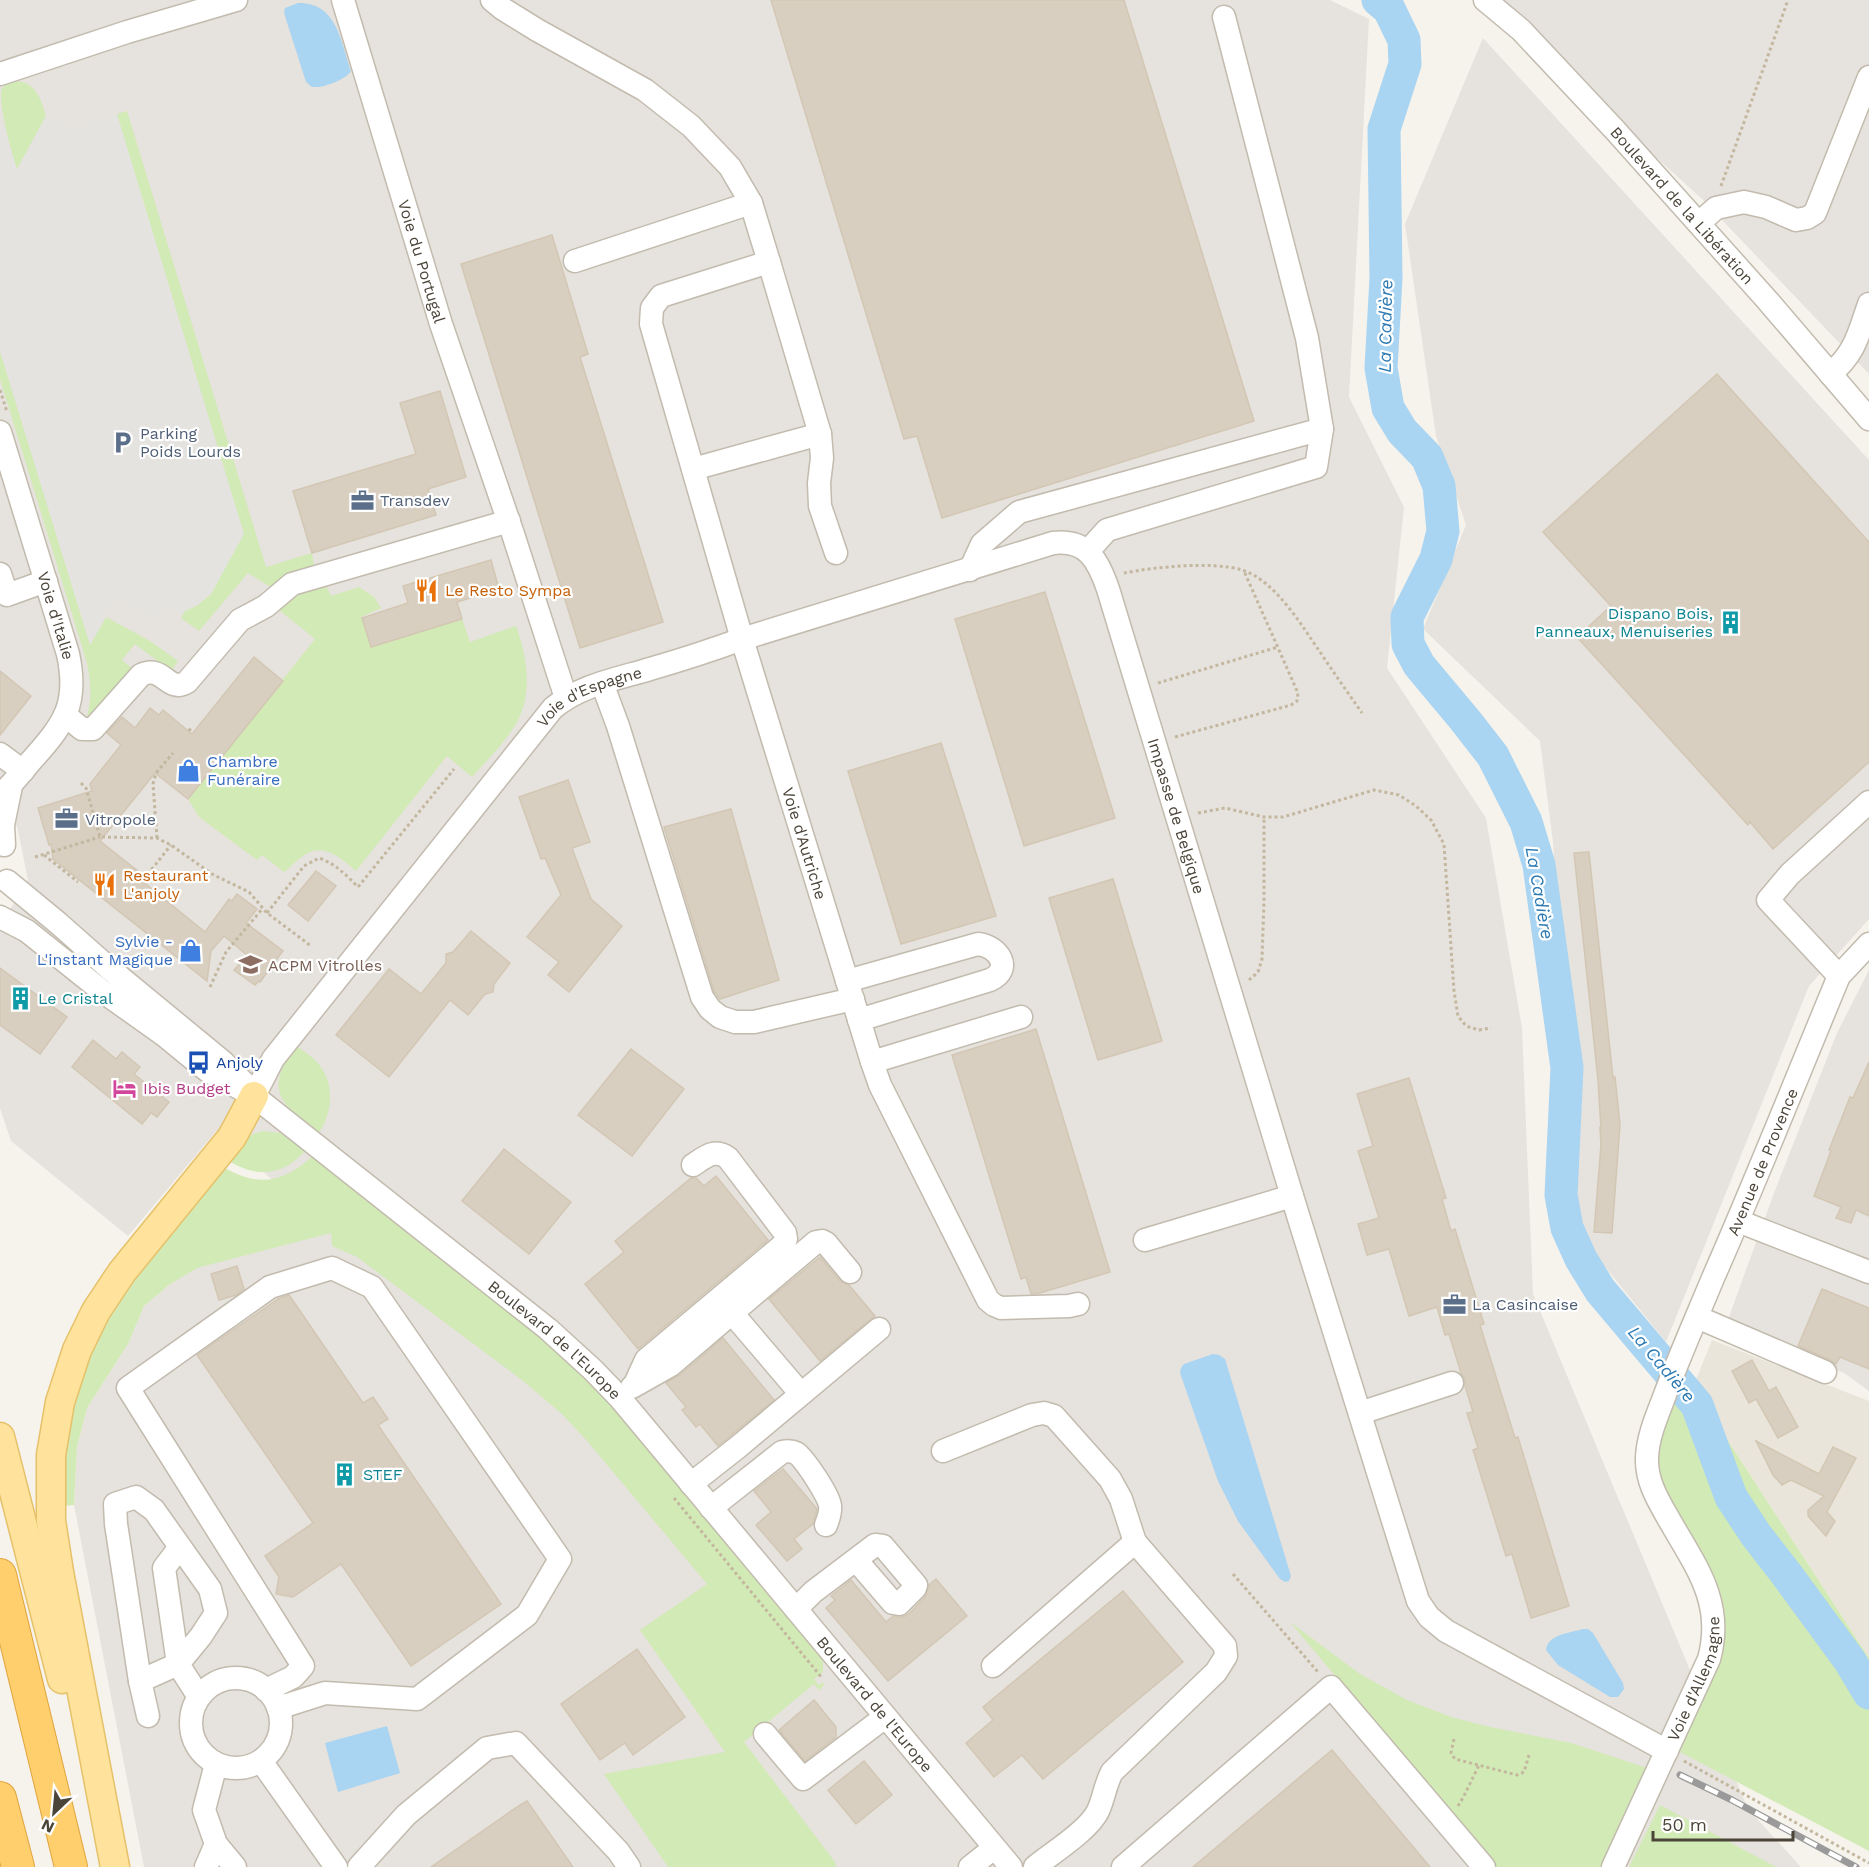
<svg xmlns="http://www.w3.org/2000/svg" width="1869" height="1867" viewBox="0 0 1869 1867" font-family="'Work Sans',sans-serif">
<rect width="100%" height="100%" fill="#f6f3ec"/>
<path fill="#eae5da" d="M1712,1340L1869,1401V1658L1693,1387Z"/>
<g fill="#e6e2dd">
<path d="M0,0H1330L1369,19L1349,397L1404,507L1387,668L1486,818L1522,1028L1533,1294L1748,1809L1801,1867H144L74,1505L77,1447L87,1408L128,1344L144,1306L169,1285L196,1268L330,1232L217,1130L128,1236L11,1141L0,1108V926L28,880L17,826L0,818Z"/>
<path d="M1483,0H1869V374L1702,199Z"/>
<path d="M1483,38L1869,460V919L1809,986L1666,1342L1576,1231L1553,842L1540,741L1423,629L1466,525L1436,436L1405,224Z"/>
<path d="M1869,970V1391L1844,1373L1726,1325L1774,1193L1837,1033Z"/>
</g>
<g fill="#d2eab5">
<path d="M11,81C35,80 40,96 46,116L17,170C11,150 0,111 1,91C3,86 7,84 11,81Z"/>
<path d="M127,111L266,567L312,553L314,565L311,570L274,589L248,573L199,631L181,618L185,611L198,605L117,114Z"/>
<path d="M0,351L90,644L106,617L150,641L178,661L171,671L135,644L122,660L133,669L89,718L87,717C92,697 91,682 87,663L0,379Z"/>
<path d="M324,582L331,596L359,587L374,597L381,608L361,617L365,627H366L371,647L462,619L470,642L516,626C528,659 534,700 512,730C501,747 485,762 472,777L447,756L356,871C343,860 326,844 308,853C299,857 291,867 284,872L262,855L257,860L199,817L188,799L315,639L279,610L289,596Z"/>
<path d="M296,1046C305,1052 315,1058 321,1067C335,1088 332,1114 318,1134C281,1104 263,1090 296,1046Z"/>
<path d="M263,1131L280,1133L305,1151C282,1177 254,1178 226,1159C238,1146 245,1135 263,1131Z"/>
<path d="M313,1156L538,1335L568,1362L604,1398L823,1657V1672L814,1679L819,1685L823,1682L824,1685L819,1690L814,1684L744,1742L835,1862L836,1867H668L604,1774L725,1752L640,1630L707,1584L588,1442L562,1414L522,1380L357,1257L332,1246L331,1233L197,1268L169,1285L144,1306L128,1344L87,1408L77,1447L74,1505L61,1506V1468L82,1365L125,1287L222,1166C257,1188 283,1183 313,1156Z"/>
<path d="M1693,1387L1869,1658V1851L1680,1752L1720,1658C1726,1639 1727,1620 1722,1600C1710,1546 1646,1500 1659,1441C1663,1425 1672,1409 1678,1394Z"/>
<path d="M1290,1622L1360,1674L1407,1700L1451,1717L1490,1727L1571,1743L1647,1768L1602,1867H1496Z"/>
<path d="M1660,1805L1776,1867H1629Z"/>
</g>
<path fill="#e5e3e0" d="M117,114L244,534L211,594L198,605L185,611L153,615L134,610L116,600L90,645L0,351V117L17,169L46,116L74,126Z"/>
<g fill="#a9d4f2">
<path d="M298,3C337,2 341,42 351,71C347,79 323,88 315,87C310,87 310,85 306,82L284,13L285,8Z"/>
<path d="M1213,1354L1219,1355L1225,1359L1291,1576L1289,1581L1285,1582L1280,1579L1238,1521L1218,1481L1180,1373L1181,1368L1184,1364Z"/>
<path d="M1583,1629H1588L1593,1633L1623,1683L1624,1689L1618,1697H1610L1558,1665L1546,1650C1548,1634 1570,1633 1583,1629Z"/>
<path d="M387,1726L400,1773L338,1792L325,1743Z"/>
</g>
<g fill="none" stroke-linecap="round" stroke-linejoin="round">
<path stroke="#a9d4f2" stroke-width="33" d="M1378,0L1389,9L1404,40L1405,64L1384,129L1386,278L1381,368L1388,408L1402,431L1427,457L1439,486L1443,531L1436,559L1407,617L1408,644L1419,665L1465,720L1493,756L1526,822L1539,865L1567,1068L1561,1195L1567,1228L1581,1259L1600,1290L1697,1405L1731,1497L1756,1535L1787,1575L1850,1661L1869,1693"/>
</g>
<g fill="#d8cfc1" stroke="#d3c7b4" stroke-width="1.5">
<path d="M771,0H1124L1254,421L942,518L917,436L904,439Z"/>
<path d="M552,235L588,354L580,357L663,622L580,648L461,264Z"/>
<path d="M1717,374L1869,542V762L1773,849L1750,822L1748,825L1577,637L1611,606L1543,532Z"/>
<path d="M440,391L466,477L428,489L436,515L312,553L293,491L416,454L400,403Z"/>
<path d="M491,560L499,589L457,602L462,619L371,647L362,618L408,603L403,586Z"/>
<path d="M1045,592L1115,818L1024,846L955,619Z"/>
<path d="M254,657L283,681L188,799L155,773L100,841L139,872L136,876L205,932L229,899L232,901L237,894L257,909L246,923L283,951L260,982L259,981L255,985L234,970L247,955L224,936L211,951L207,981L53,859L51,844L49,845L38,808L92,791L90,784L121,745L107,733L122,717L135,728L150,708L159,715L163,710L192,734Z"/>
<path d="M0,671L31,696L0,735Z"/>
<path d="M941,743L996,916L901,944L848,771Z"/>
<path d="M568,780L590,842L572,848L591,899L622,926L569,992L548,975L559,962L527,937L561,895L545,858L541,859L519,797Z"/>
<path d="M731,809L779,980L720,999L714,991L664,827Z"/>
<path d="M1589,852L1613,1078L1615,1077L1620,1124L1612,1233L1594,1232L1601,1145L1600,1128L1601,1129L1598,1080L1574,853Z"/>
<path d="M316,871L336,886L308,921L288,905Z"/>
<path d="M1113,879L1162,1041L1098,1060L1049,898Z"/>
<path d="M471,931L510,963L494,984L493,992L485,994L468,1015L450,1000L389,1077L336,1035L389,969L421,994L446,963V954L453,952Z"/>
<path d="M0,968L67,1017L40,1054L0,1025Z"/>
<path d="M1036,1029L1110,1272L1040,1293L1031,1294L1026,1277L1021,1279L952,1055Z"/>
<path d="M93,1040L116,1059L122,1052L140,1067L134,1074L169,1102L157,1117L151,1113L142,1124L72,1067Z"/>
<path d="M631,1049L684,1089L632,1156L578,1115Z"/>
<path d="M1869,1062V1216L1856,1210L1851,1223L1836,1218L1841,1207L1814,1196L1831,1151L1829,1150L1839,1125L1850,1097L1853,1098Z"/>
<path d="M1409,1078L1446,1198L1442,1199L1451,1231L1455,1229L1484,1324L1480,1325L1515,1438L1518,1437L1569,1606L1531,1618L1512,1554L1506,1556L1473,1450L1478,1448L1467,1413L1473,1412L1465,1386V1379L1461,1373L1449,1334L1445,1335L1437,1307L1409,1316L1389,1249L1367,1255L1358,1224L1379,1218L1358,1151L1373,1146L1357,1094Z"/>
<path d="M504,1149L571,1202L529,1254L462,1201Z"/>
<path d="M716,1176L768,1240L638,1349L585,1284L624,1252L615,1241L691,1178H696L704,1186Z"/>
<path d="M820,1257L840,1281L849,1285L875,1316L820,1361L769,1299Z"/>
<path d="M237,1266L244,1289L236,1295L219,1300L211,1274Z"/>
<path d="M1822,1289L1869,1308V1369L1840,1357L1836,1364L1830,1360L1798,1346Z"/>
<path d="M289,1295L363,1403L373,1397L388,1419L378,1425L501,1604L411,1666L341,1564L293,1597L276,1594L279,1577L265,1556L313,1523L197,1355L278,1299Z"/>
<path d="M723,1338L774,1400L718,1446L700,1424L696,1427L682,1410L686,1407L666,1383L680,1375Z"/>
<path d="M1752,1360L1769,1391L1776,1387L1798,1427L1778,1438L1756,1399L1749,1403L1732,1371Z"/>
<path d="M1756,1441L1819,1474L1833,1447L1856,1458L1827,1512L1835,1521L1826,1536L1808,1516V1510L1824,1496L1791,1480L1782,1485L1773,1475Z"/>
<path d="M783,1469L817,1509L813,1524L794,1539L802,1549L787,1561L756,1525L771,1512L754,1491Z"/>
<path d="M936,1579L967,1616L888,1681L826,1608L835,1600L831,1596L851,1580L886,1622L892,1617H903L909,1614L925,1597L929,1585Z"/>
<path d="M1123,1591L1183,1662L1043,1779L1022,1755L994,1777L966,1743L993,1720L983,1707Z"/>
<path d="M637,1649L685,1717L633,1755L625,1743L600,1760L561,1704Z"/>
<path d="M814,1700L836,1727V1737L805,1761L779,1730Z"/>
<path d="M1332,1750L1430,1867H1193Z"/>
<path d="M864,1761L892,1795L856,1824L828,1790Z"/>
<path d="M527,1801L573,1867H431L517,1807Z"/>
</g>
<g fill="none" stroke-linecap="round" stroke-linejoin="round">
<defs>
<g id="minor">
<path id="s1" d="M343,0L441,324L513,534L566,698"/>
<path id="s2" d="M492,0L503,9L537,30L645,90L691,126L730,167L751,203L769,262L661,296L652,308L651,324L742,639L872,1062L880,1085L988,1300L994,1305L1001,1308L1069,1306L1078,1304"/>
<path id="s3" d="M1485,0L1521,30L1614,129L1768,301L1869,419"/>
<path d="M0,74L127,32L236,0"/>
<path d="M1699,223L1716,208L1744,202L1766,207L1796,220L1807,218L1815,213L1869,77"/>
<path d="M575,261L751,203"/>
<path d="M1830,374C1855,354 1859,333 1869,304"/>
<path id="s4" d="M0,432L68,654C79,705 64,724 31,761C21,773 12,785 0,795"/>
<path d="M820,434L822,458L819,483L820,506L836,553"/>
<path d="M693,469L820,434L769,262"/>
<path d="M1088,551L1107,530L1316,467L1322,429"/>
<path d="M970,570L982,544L1019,512L1322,429L1307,338L1224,17"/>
<path d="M0,574L7,595L46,581"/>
<path d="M602,683L618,726L702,997L710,1009L720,1017L735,1022H754L853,999"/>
<path d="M65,715L82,729H93L141,675C164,664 167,694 187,682L240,620L266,606L292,584L509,521"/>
<path d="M0,754L23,771"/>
<path d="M4,845L3,825L11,786"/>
<path d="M7,881L58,923L110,969L223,1062L244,1083"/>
<path id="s5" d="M0,917L27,931L102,991L164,1035L208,1071L254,1096L548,1329L593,1370L619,1397L1011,1867"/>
<path d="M1839,976L1768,900L1790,874L1869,802"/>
<path d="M847,981L978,944C998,946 1014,969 990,980L859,1020"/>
<path d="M872,1062L1021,1017"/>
<path id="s6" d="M254,1096L273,1059L553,708C581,685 617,679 650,669C681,660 712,650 742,639L1053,543C1087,539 1098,560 1108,589L1292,1196L1418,1601L1429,1617L1446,1631L1667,1751"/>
<path d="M1738,1221L1869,1272"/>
<path d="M1145,1240L1292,1196"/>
<path d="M732,1313L816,1242L822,1241L826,1243L850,1272"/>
<path d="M1697,1317L1825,1372"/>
<path d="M635,1384L646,1360L783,1245L786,1239L785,1233L728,1158C715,1148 705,1157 693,1165"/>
<path d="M632,1387L671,1365L732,1313L801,1394"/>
<path d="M1360,1413L1452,1383"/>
<path d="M943,1451L1032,1415L1044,1413L1054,1416L1110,1479L1121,1499L1135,1542"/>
<path d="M691,1484L738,1447L879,1329"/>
<path d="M711,1508L782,1452C787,1451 792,1451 796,1453C804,1458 830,1497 830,1506C831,1513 828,1519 826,1525"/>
<path d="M180,1547L164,1568L178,1664L140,1681L116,1524L115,1504L136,1497L154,1510L210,1589L216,1613L201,1636L178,1664L199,1697"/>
<path d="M796,1609L813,1592L875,1545L883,1546L916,1585L915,1588L899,1604L893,1603L856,1560"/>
<path d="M993,1666L1135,1542L1225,1646L1226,1656L1216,1672L1112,1772C1105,1785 1104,1798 1098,1811C1089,1830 1052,1853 1035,1867"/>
<circle cx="236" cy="1723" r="45"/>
<path d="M140,1681L148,1716"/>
<path d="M266,1690L293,1677L303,1666L128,1388L270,1287L332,1268L372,1287L560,1559L527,1615L417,1699L325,1693L278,1708"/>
<path d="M765,1734L803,1779L885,1717"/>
<path d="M261,1761L336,1867"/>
<path d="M216,1764L204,1810L216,1844L235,1867"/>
<path d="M206,1867L216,1844"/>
<path d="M359,1867L406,1815L487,1748L516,1743L618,1851L629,1867"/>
<path d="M970,1867L994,1848"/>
<path d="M1123,1867L1331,1687L1484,1867"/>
<path id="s7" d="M1613,1867L1709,1659C1725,1601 1694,1564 1667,1516C1656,1497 1646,1479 1647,1457C1648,1437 1656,1418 1663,1400C1678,1359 1696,1319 1713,1278C1757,1178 1797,1077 1839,976L1869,944"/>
</g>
<g id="major">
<path d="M0,1437L62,1679"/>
<path d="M115,1867L59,1572L51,1521V1455L60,1402L77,1350L96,1311L122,1272L232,1137L254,1096"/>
</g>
<g id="highway">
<path d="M0,1575L71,1867"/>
<path d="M0,1798L18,1867"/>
</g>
</defs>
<use href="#minor" stroke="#c2bbae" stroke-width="25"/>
<use href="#major" stroke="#e6c16a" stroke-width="31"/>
<use href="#highway" stroke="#e0a43c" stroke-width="34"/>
<g stroke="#c4b79f" stroke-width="3" stroke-dasharray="3 3" stroke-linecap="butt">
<path d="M1721,186L1788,0"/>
<path d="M0,390L7,412"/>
<path d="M1124,573C1154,567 1213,561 1242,570C1275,580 1302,626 1320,652C1334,673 1348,693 1362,713"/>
<path d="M1158,683L1278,647"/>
<path d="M189,731L192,726"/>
<path d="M1175,737L1291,705L1297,701L1298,693L1244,571"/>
<path d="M81,783L86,788L100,837L157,838L171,845L212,874L249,892L267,913L311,946"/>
<path d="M1198,813L1225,808L1264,817H1283L1374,790L1399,795L1416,806L1431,820L1444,844L1454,991L1458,1016L1466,1026L1479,1030L1491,1028"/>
<path d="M157,838L153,784L156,773L173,753"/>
<path d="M44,855L78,882"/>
<path d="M35,857L100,837"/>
<path d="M144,879L171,845"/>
<path d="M267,913L304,866L319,858C336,864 346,875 358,887L454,769"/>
<path d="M1249,980L1258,972L1262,959L1264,901V817"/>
<path d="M210,987L226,952L263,908"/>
<path d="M674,1498L822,1678"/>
<path d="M1233,1574L1318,1672"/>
<path d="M1454,1739L1451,1753L1455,1759L1517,1775L1524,1772L1529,1755"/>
<path d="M1684,1761L1869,1863"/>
<path d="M1458,1806L1464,1796L1479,1765"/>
</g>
<use href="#minor" stroke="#fff" stroke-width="22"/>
<use href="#major" stroke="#ffe39c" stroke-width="28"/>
<use href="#highway" stroke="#ffcf6e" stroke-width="32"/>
<defs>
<path id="rail" d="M1680,1775L1732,1800L1856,1867"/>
</defs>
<use href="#rail" stroke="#9a9a9a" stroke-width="7"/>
<use href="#rail" stroke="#fff" stroke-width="4.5" stroke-dasharray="14" stroke-linecap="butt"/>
</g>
<defs>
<symbol id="parking-bare" viewBox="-9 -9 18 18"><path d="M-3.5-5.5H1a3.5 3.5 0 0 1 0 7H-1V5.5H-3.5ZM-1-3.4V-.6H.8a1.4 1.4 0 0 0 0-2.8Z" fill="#5c6f8a" stroke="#fff" stroke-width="2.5" paint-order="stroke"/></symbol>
<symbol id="office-bare" viewBox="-9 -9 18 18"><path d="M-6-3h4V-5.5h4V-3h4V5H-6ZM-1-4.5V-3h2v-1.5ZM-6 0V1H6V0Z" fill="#5c6f8a" stroke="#fff" stroke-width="2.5" paint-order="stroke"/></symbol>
<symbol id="restaurant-bare" viewBox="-9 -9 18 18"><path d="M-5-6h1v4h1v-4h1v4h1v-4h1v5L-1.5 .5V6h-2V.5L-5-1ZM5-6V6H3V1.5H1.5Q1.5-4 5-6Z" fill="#e8710a" stroke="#fff" stroke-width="2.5" paint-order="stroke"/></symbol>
<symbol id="building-bare" viewBox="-9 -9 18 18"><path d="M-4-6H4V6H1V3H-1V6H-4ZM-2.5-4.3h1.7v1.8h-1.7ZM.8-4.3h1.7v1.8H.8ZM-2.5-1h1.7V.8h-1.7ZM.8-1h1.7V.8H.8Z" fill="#0f9aa8" stroke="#fff" stroke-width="2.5" paint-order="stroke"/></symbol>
<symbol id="shop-bare" viewBox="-9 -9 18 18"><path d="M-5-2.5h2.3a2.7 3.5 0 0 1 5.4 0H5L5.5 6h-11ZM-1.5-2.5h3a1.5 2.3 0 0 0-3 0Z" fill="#3f7fe0" stroke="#fff" stroke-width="2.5" paint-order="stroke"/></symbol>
<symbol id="university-bare" viewBox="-9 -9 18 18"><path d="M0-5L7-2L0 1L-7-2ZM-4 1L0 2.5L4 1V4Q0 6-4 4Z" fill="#8d6e63" stroke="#fff" stroke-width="2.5" paint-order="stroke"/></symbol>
<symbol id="bus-bare" viewBox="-9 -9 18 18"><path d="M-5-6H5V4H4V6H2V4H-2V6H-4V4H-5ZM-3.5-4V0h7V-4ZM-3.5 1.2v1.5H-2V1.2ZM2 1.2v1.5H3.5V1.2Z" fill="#1a4fb4" stroke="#fff" stroke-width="2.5" paint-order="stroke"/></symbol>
<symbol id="hotel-bare" viewBox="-9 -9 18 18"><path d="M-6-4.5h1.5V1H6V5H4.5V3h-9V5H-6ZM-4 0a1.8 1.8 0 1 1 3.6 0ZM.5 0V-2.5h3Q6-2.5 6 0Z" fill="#d1479c" stroke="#fff" stroke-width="2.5" paint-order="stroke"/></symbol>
</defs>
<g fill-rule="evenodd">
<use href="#parking-bare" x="106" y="426" width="33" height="33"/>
<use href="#office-bare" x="346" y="484" width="33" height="33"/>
<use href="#restaurant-bare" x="410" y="574" width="33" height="33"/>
<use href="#building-bare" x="1714" y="606" width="33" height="33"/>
<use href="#shop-bare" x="172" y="754" width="33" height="33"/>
<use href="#office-bare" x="50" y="802" width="33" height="33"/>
<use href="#restaurant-bare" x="88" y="868" width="33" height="33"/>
<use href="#shop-bare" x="174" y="934" width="33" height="33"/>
<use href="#university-bare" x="234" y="948" width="33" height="33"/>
<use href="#building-bare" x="4" y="982" width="33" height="33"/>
<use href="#bus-bare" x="182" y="1046" width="33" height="33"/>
<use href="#hotel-bare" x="108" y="1072" width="33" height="33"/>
<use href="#office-bare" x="1438" y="1288" width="33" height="33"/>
<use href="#building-bare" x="328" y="1458" width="33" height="33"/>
</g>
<g text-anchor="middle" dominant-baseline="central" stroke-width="4.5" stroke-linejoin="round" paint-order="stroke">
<g font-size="16" fill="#4b4439" stroke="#fff">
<text stroke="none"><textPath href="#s3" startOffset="285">Boulevard de la Libération</textPath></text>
<text stroke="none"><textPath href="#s1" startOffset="273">Voie du Portugal</textPath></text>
<text stroke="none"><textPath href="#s4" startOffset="192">Voie d'Italie</textPath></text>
<text stroke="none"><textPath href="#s6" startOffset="528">Voie d'Espagne</textPath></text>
<text stroke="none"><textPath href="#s6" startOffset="1335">Impasse de Belgique</textPath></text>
<text stroke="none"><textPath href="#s2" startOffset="1082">Voie d'Autriche</textPath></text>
<text stroke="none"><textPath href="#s7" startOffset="764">Avenue de Provence</textPath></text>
<text stroke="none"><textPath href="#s5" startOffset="699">Boulevard de l'Europe</textPath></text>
<text stroke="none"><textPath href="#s7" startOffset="206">Voie d'Allemagne</textPath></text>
<text stroke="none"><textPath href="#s5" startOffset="1185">Boulevard de l'Europe</textPath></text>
</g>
<g font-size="16" fill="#4e5e75" stroke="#fff" text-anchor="start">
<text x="140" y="433">Parking<tspan x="140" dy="18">Poids Lourds</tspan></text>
<text x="380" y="500">Transdev</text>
<text x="85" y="819">Vitropole</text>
<text x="1472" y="1304">La Casincaise</text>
</g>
<g font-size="16" fill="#c56008" stroke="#fff" text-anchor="start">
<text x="445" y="590">Le Resto Sympa</text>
<text x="123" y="875">Restaurant<tspan x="123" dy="18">L'anjoly</tspan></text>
</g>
<g font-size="16" fill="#0d838f" stroke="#fff" text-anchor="start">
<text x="1713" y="613" text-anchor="end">Dispano Bois,<tspan x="1713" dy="18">Panneaux, Menuiseries</tspan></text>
<text x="38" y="998">Le Cristal</text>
<text x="363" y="1474">STEF</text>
</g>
<g font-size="16" fill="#366cbe" stroke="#fff" text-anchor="start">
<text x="207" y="761">Chambre<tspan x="207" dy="18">Funéraire</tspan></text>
<text x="173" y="941" text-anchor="end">Sylvie -<tspan x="173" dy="18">L'instant Magique</tspan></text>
</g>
<g font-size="16" fill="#785e54" stroke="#fff" text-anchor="start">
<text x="268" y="965">ACPM Vitrolles</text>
</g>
<g font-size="16" fill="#164399" stroke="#fff" text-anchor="start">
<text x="216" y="1062">Anjoly</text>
</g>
<g font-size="16" fill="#b23c85" stroke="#fff" text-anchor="start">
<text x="143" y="1088">Ibis Budget</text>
</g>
<g font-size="18" font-style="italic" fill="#2e7ab2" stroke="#fff">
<text transform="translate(1385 326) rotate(-89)">La Cadière</text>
<text transform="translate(1540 893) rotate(80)">La Cadière</text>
<text transform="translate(1662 1364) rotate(50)">La Cadière</text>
</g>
</g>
<g transform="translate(54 1813) rotate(206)" stroke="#ffffff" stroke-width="4.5" paint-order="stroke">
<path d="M0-4.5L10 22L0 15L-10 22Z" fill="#4b4439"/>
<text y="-9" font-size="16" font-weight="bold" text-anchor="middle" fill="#4b4439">N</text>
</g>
<path d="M1653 1831v9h140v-9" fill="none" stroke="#4b4439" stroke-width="3"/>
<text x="1662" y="1831" font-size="18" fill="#4b4439" stroke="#ffffff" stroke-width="4.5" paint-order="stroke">50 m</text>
</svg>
